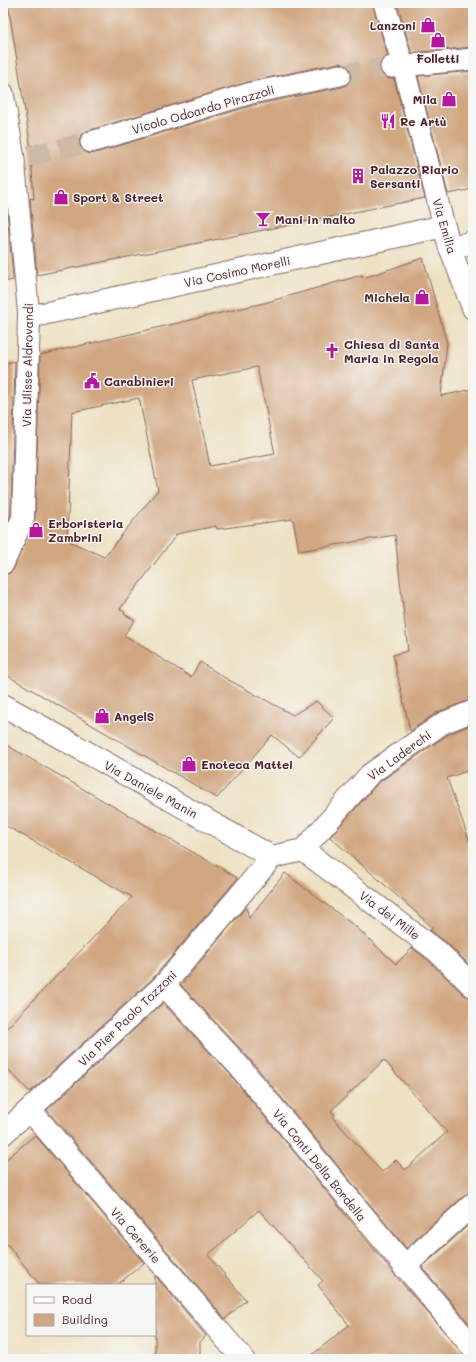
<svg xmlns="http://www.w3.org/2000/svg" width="476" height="1362" viewBox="0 0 476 1362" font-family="Mali,sans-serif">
<rect width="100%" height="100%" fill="#f6f6f2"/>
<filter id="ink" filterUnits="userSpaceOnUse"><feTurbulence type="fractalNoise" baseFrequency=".025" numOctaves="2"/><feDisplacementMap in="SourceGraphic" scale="8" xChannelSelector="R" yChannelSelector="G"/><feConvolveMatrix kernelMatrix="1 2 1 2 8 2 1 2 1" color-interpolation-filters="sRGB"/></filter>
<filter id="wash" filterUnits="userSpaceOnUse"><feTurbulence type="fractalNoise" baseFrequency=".012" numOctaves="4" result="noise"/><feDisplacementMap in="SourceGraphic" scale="16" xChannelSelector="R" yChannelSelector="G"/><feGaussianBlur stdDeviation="0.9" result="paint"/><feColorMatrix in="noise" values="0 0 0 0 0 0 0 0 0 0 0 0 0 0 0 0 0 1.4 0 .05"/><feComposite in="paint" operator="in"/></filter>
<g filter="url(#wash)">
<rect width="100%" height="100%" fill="#ede1c2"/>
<g id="blocks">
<g fill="#d1a782" fill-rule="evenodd">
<path d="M8,3H372L388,56L380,62L379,69L382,74L386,78L394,79L425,198L37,275L30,198L34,199L30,143ZM338,63L343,64L349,67L352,73L351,78L348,84L342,87L254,105L95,153L88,154L83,150L80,146L79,139L83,134L87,131L248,82Z"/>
<path d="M397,3H473V47L412,53Z"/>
<path d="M473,71V189L448,194L418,76Z"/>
<path d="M3,197H6L13,280L3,282Z"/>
<path d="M423,258L447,343L441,396L473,389V699L438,712L410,731L393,655L408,651L395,535L299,551L293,519L217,529L216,526L177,534L120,609L125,612L124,614L135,620L124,635L191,677L200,662L225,678L293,715L316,701L334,718L299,757L272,735L217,798L3,673V575L10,573L14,568L35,519L40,355L264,303L362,275L363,278ZM257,367L275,454L210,466L192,380ZM139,398L158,490L104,557L67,540L72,412Z"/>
<path d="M15,361L11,515L3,532V364Z"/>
<path d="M473,724V769L447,778L473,851V969L446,942L430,930L433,928L410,907L330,837L378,783L449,734Z"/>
<path d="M3,743L236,877L237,879L155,976L30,1092L3,1064V1032L132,897L3,824Z"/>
<path d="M285,873L356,927L396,964L412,948L429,961L464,995L473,998V1192L465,1195L406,1248L248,1057L181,985L246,907L249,918ZM384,1060L447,1132L405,1170L396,1160L382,1172L333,1118L335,1115L331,1111Z"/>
<path d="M163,1003L229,1073L395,1275L468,1359H307L349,1325L318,1285L323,1281L259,1210L208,1255L246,1300L225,1319L53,1117L47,1110Z"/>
<path d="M35,1135L144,1263L117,1285H40L3,1239V1162Z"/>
<path d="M473,1221V1328L422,1267Z"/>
<path d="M155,1275L206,1336L200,1342V1359H155Z"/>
</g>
</g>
</g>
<g filter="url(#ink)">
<use href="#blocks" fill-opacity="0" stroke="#836360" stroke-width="1"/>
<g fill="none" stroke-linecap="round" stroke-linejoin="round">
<g stroke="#ccbaa4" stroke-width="21" stroke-dasharray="21 10" stroke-linecap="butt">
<path d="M340,75L391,67"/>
<path d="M29,156L91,142"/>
</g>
<defs>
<g id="pedestrian">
<path d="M384,3L403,65L444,226"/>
<path d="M391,67L473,59"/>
<path d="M3,93L14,159L29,317"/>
<path d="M91,142L251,93L340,75"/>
<path d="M450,248L473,309"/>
<path d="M303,850L370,774L443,723L473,711"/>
</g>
<g id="minor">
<path d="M3,563L23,518L29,317L444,226L450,248L473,242"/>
<path d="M3,705L272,857L303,850L437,951L473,986"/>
<path d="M164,985L238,1065L473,1348"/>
<path d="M30,1110L243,1359"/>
<path d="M3,1134L164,985L272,857"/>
<path d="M404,1267L473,1204"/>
</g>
</defs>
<use href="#pedestrian" stroke="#836360" stroke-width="23"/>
<use href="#minor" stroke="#836360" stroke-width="24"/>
<use href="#pedestrian" stroke="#fff" stroke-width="21"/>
<use href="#minor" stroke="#fff" stroke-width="22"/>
</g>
</g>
<defs>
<symbol id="shop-bare" viewBox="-9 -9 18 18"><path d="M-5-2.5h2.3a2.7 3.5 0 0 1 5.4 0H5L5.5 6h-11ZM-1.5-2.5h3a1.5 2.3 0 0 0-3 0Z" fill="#b5179e" stroke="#f6f6f2" stroke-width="2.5" paint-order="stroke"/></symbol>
<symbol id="restaurant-bare" viewBox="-9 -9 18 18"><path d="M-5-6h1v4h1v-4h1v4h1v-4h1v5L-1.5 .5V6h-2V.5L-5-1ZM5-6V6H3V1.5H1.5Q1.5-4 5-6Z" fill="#b5179e" stroke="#f6f6f2" stroke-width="2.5" paint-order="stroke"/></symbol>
<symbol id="building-bare" viewBox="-9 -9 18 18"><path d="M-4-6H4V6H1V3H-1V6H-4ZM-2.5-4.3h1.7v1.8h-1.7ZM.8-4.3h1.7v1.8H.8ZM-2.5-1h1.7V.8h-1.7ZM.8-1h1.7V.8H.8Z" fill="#b5179e" stroke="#f6f6f2" stroke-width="2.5" paint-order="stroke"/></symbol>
<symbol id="bar-bare" viewBox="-9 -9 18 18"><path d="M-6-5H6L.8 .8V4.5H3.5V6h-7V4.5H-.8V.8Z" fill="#b5179e" stroke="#f6f6f2" stroke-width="2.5" paint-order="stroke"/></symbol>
<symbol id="church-bare" viewBox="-9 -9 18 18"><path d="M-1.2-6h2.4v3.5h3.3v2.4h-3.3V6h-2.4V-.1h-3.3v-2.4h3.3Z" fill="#b5179e" stroke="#f6f6f2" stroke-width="2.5" paint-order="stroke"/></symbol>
<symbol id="civic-bare" viewBox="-9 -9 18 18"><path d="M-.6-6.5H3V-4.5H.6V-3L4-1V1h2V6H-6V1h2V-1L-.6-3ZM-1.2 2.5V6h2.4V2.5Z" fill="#b5179e" stroke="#f6f6f2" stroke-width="2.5" paint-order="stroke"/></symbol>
</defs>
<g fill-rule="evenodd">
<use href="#shop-bare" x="417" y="14" width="22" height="22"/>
<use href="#shop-bare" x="427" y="29" width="22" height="22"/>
<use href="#shop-bare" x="438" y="88" width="22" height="22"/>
<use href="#restaurant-bare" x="377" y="110" width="22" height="22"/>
<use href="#building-bare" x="347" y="165" width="22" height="22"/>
<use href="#shop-bare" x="50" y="186" width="22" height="22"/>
<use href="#bar-bare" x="252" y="208" width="22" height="22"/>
<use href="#shop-bare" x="411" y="286" width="22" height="22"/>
<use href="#church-bare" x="321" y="340" width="22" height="22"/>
<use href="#civic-bare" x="81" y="370" width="22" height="22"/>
<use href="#shop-bare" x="25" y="519" width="22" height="22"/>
<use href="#shop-bare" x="91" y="705" width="22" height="22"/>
<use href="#shop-bare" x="178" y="753" width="22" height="22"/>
</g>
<g text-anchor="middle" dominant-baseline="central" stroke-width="3" stroke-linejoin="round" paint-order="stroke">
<g font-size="12" font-weight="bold" fill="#4a1f2b" stroke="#f6f6f2" text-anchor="start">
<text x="416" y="25" text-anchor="end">Lanzoni</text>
<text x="438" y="58" text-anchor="middle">Folletti</text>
<text x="437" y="99" text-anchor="end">Mila</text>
<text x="400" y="121">Re Artù</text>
<text x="370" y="169">Palazzo Riario<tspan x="370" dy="14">Sersanti</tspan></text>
<text x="73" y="197">Sport &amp; Street</text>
<text x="275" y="219">Mani in malto</text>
<text x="410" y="297" text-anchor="end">Michela</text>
<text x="344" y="344">Chiesa di Santa<tspan x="344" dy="14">Maria in Regola</tspan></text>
<text x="104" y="381">Carabinieri</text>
<text x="48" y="523">Erboristeria<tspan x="48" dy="14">Zambrini</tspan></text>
<text x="114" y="716">AngelS</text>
<text x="201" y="764">Enoteca Mattei</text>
</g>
<g font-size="12" fill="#4a1f2b" stroke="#f6f6f2">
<text transform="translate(203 109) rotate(-16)">Vicolo Odoardo Pirazzoli</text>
<text transform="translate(445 226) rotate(74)">Via Emilia</text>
<text transform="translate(237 271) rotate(-12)">Via Cosimo Morelli</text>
<text transform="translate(27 365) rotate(-89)">Via Ulisse Aldrovandi</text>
<text transform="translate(399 755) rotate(-36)">Via Laderchi</text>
<text transform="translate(151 789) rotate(29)">Via Daniele Manin</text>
<text transform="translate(390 915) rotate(37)">Via dei Mille</text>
<text transform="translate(127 1018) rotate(-44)">Via Pier Paolo Tozzoni</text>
<text transform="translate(320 1165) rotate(51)">Via Conti Della Bordella</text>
<text transform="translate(136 1235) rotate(49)">Via Cererie</text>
</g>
</g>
<rect width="476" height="1362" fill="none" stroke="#f6f6f2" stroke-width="16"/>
<rect x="26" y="1284" width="130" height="52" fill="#f6f6f2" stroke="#b1a0a2"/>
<rect x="34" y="1297" width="20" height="6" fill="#ffffff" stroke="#b1a0a2"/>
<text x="62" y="1304" font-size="12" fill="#4a1f2b">Road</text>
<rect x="34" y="1314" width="20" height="12" fill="#d1a782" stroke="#b1a0a2"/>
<text x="62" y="1324" font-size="12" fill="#4a1f2b">Building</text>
</svg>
